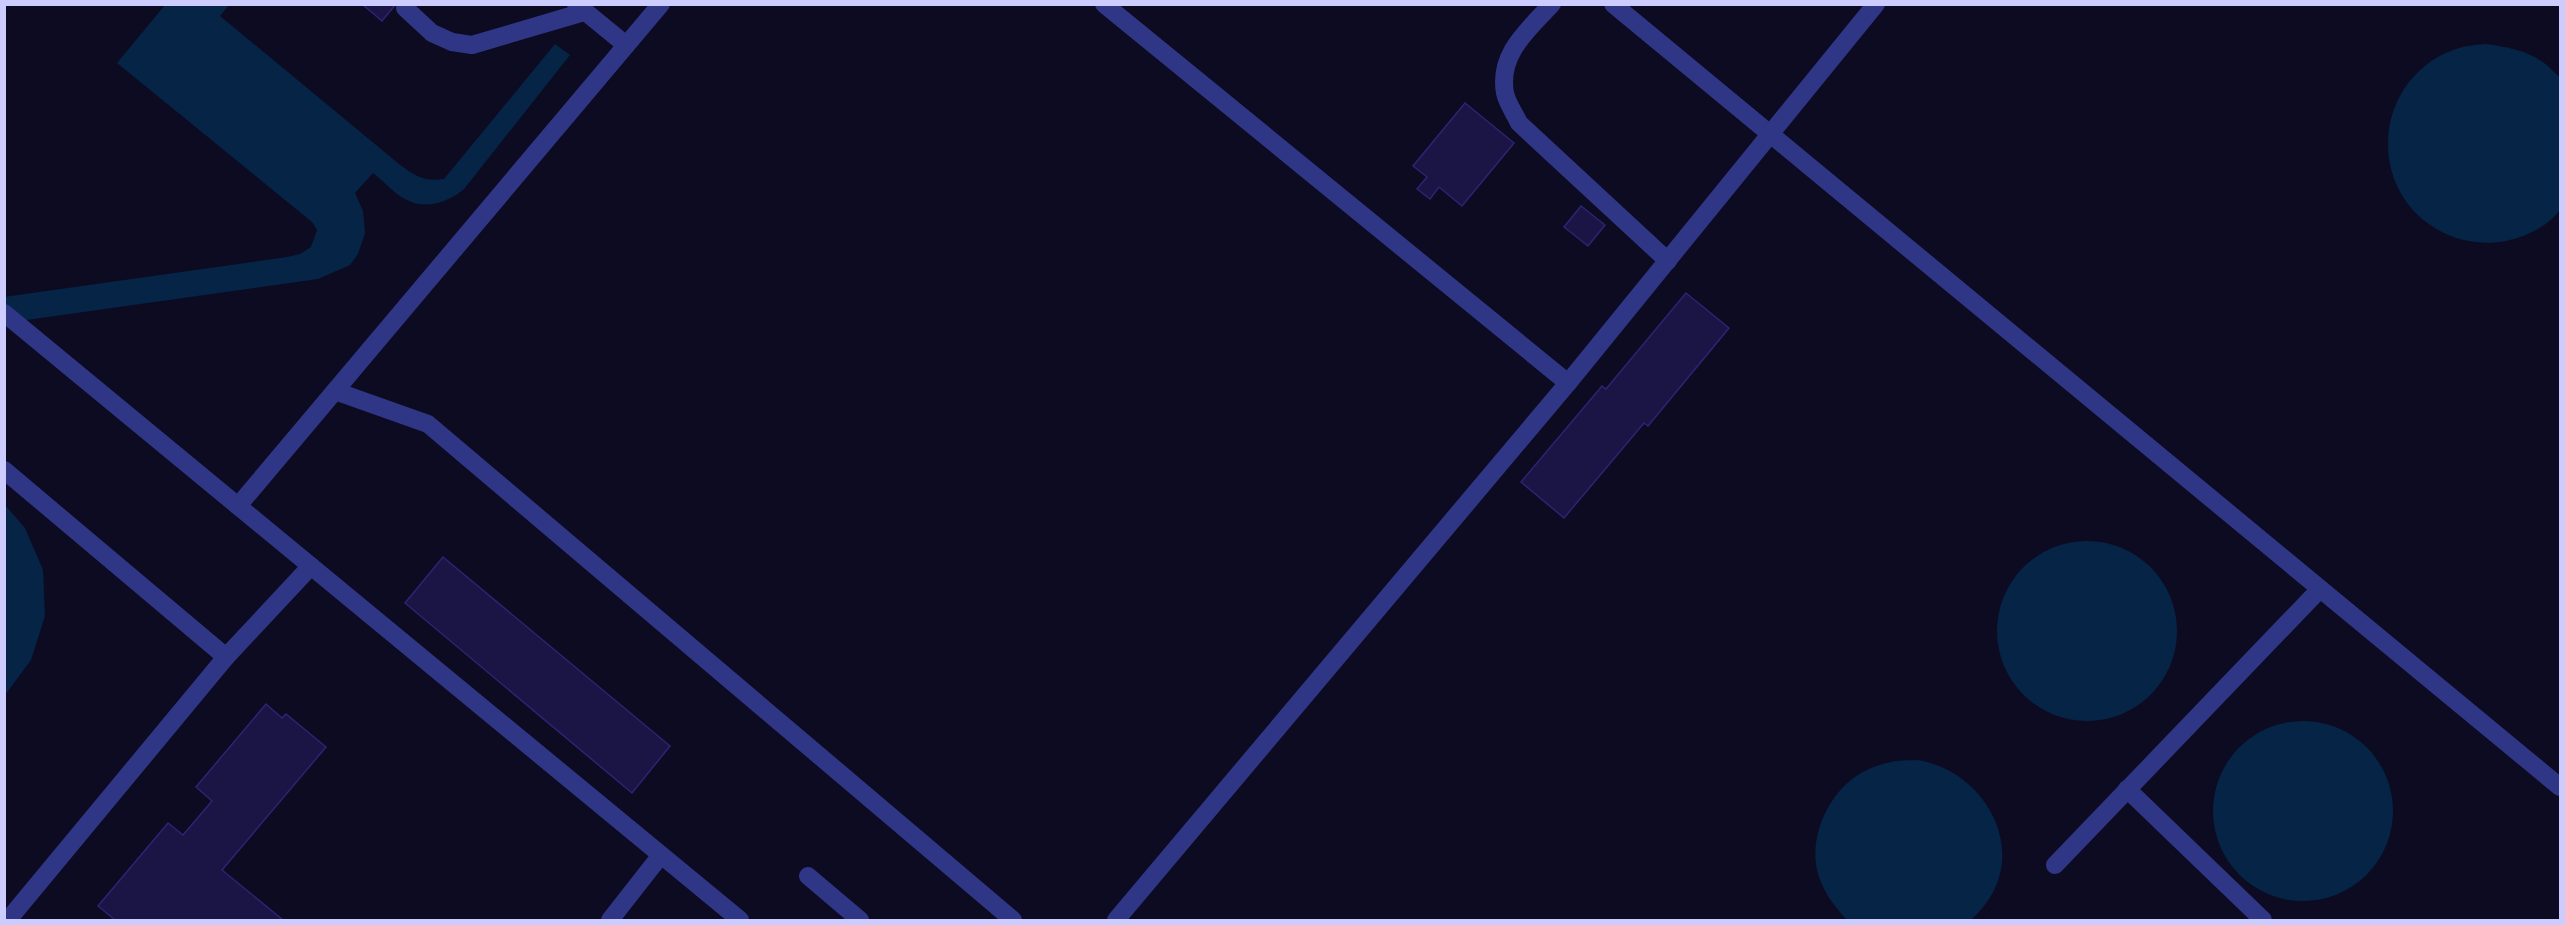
<svg xmlns="http://www.w3.org/2000/svg" width="2565" height="925" viewBox="0 0 2565 925" font-family="Quicksand,sans-serif">
<rect width="100%" height="100%" fill="#0c0b22"/>
<g fill="#062446">
<path d="M165,5H229L220,16L399,164C415,176 424,182 444,179L555,44L570,55L464,189C449,202 426,210 407,200C394,194 384,181 373,173L355,193L363,211L365,233L358,254L350,265L318,279L5,323L4,297L287,257L300,254L311,247L317,230L312,222L117,63Z"/>
<path d="M2485,44C2516,48 2539,53 2560,78V210C2547,227 2527,236 2506,241C2485,245 2463,242 2444,233C2365,195 2371,81 2453,50C2463,46 2475,45 2485,44Z"/>
<path d="M5,505L25,528L43,570L45,616L31,660L5,695Z"/>
<circle cx="2087" cy="631" r="90"/>
<circle cx="2303" cy="811" r="90"/>
<path d="M1895,761C1905,761 1918,759 1927,762C1985,777 2024,845 1989,899C1984,907 1977,914 1971,920H1847C1834,906 1824,893 1818,874C1807,834 1832,785 1869,769C1877,765 1887,763 1895,761Z"/>
</g>
<g fill="#1a1545" stroke="#2c2474" stroke-width="1.5">
<path d="M362,4H396L382,21Z"/>
<path d="M1465,103L1514,143L1462,206L1439,187L1430,199L1417,189L1427,177L1413,166Z"/>
<path d="M1581,206L1605,225L1588,246L1564,227Z"/>
<path d="M1686,293L1729,328L1648,426L1644,423L1564,518L1521,482L1602,386L1606,389Z"/>
<path d="M443,557L670,746L632,793L405,603Z"/>
<path d="M266,704L282,718L286,714L326,747L222,870L283,920H115L98,906L168,823L183,835L212,801L196,787Z"/>
</g>
<g fill="none" stroke-linecap="round" stroke-linejoin="round">
<g stroke="#303686" stroke-width="18">
<path d="M576,4L626,45"/>
<path d="M1104,4L1568,383L1116,920"/>
<path d="M1552,4C1528,30 1498,54 1505,93C1507,103 1515,114 1519,123L1668,261"/>
<path d="M1613,4L2560,787"/>
<path d="M405,8L432,33L452,42L472,45L584,12"/>
<path d="M4,313L740,920"/>
<path d="M1568,383L1876,4"/>
<path d="M335,391L428,424L1013,920"/>
<path d="M4,470L226,657"/>
<path d="M238,506L661,4"/>
<path d="M2127,789L2263,920"/>
<path d="M2055,865L2320,589"/>
<path d="M808,876L860,920"/>
<path d="M8,920L226,657L311,566"/>
<path d="M610,920L661,855"/>
</g>
</g>
<rect width="2565" height="925" fill="none" stroke="#ccccff" stroke-width="12"/>
</svg>
